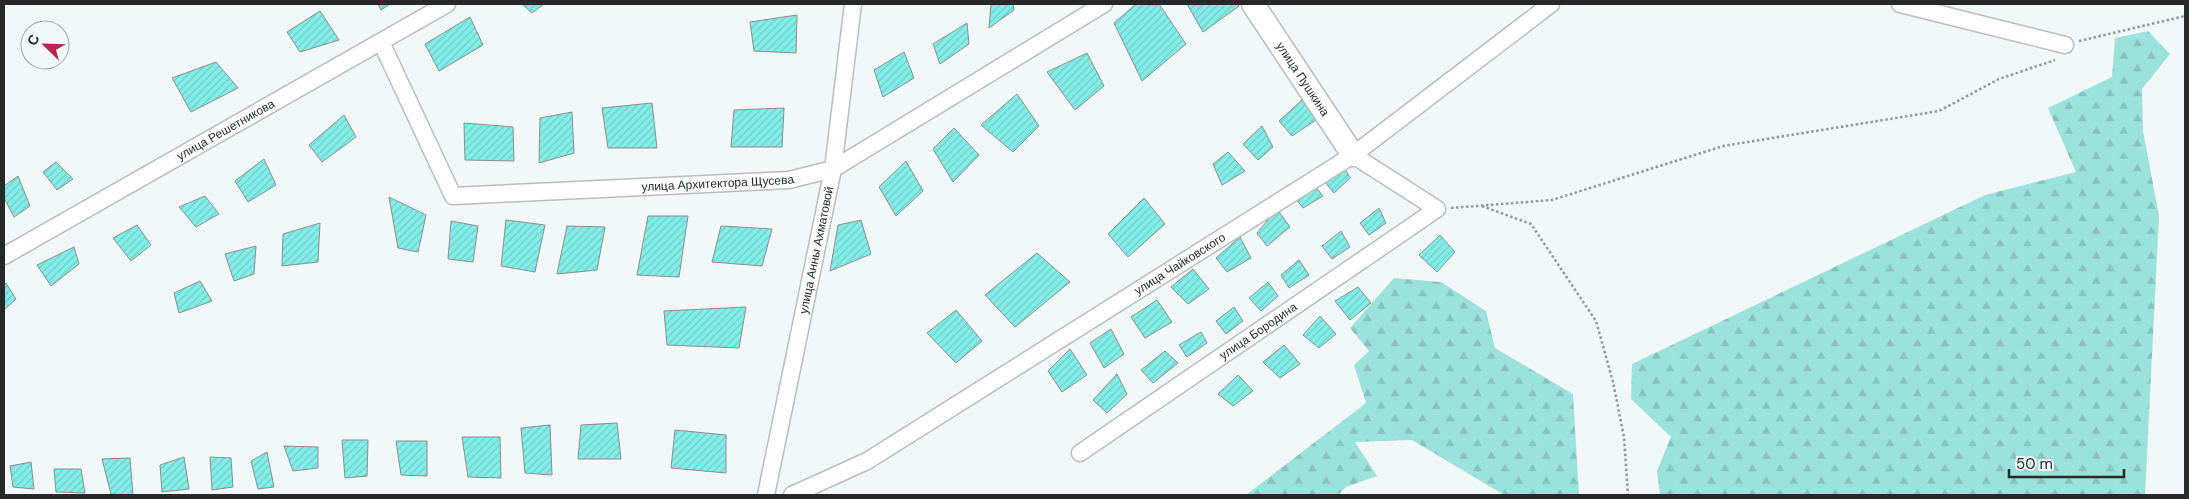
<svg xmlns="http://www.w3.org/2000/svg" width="2189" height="499" viewBox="0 0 2189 499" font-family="'DM Sans',sans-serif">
<defs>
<pattern id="forest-firs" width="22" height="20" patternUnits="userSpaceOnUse" patternTransform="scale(1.25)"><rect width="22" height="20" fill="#9be2dd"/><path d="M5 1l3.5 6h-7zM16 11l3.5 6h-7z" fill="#86c2be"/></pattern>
<pattern id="building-hatch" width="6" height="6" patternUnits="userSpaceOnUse" patternTransform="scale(1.25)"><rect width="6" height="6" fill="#83eee8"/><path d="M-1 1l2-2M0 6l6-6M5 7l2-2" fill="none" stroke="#71ccc7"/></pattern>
</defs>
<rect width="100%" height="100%" fill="#f2f8f7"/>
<g fill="url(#forest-firs)">
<path d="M2148,31L2170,54L2142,89L2143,131L2159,216L2145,495H1660L1657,471L1671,437L1631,399L1632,364L1985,195L2076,172L2048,108L2112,77L2115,38Z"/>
<path d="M1394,278L1441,282L1486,311L1495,348L1573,394L1579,495H1504L1412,440L1355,442L1377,476L1346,487L1338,495H1246L1366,403L1354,365L1369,351L1350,328Z"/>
</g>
<g fill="url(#building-hatch)" stroke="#898e8e">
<path d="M378,4H390L381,10Z"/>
<path d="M522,4H544L532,13Z"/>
<path d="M991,4H1013L1014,10L989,28Z"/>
<path d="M1136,4H1159L1186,44L1142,81L1114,23Z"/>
<path d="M1187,4H1238L1239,6L1203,32Z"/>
<path d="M320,11L339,40L300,52L287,32Z"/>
<path d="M797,15L796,53L754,51L750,22Z"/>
<path d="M470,17L483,45L439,71L425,44Z"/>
<path d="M967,23L969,44L940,64L933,44Z"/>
<path d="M904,52L914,78L883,97L874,70Z"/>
<path d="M1087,53L1104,86L1075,110L1047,72Z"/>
<path d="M216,62L238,88L191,112L172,78Z"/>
<path d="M1017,94L1039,126L1013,152L981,125Z"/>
<path d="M1302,100L1316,120L1292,136L1279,121Z"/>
<path d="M652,103L657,148H608L602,108Z"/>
<path d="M784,108L782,147H731L734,110Z"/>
<path d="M572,112L574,153L539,163L540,118Z"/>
<path d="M344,115L356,137L322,162L309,145Z"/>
<path d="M464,123L513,127L514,161L465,160Z"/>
<path d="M1262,126L1273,147L1258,160L1243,144Z"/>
<path d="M954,128L979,155L953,182L933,149Z"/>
<path d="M1228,152L1245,171L1222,185L1213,164Z"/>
<path d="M1338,156L1350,178L1334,193L1319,175Z"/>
<path d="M264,159L276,185L248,202L235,181Z"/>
<path d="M906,161L923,191L896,216L879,187Z"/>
<path d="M56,162L73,179L57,190L43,172Z"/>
<path d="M18,176L30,206L14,217L4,198V186Z"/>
<path d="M1310,180L1323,196L1303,208L1292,194Z"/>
<path d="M205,196L219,214L196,227L179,207Z"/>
<path d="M389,197L426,215L418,252L398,248Z"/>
<path d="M1144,198L1165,224L1128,257L1108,234Z"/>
<path d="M1379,208L1386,223L1369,235L1360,223Z"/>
<path d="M1277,209L1290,227L1267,246L1257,233Z"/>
<path d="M648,216H688L679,277L637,275Z"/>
<path d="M506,220L545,225L535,272L501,266Z"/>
<path d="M861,220L871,254L830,271L838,225Z"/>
<path d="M451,221L478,226L473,262L448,259Z"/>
<path d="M320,223L318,262L282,266L283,234Z"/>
<path d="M137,225L151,245L131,261L113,238Z"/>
<path d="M567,226L605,227L597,270L557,274Z"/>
<path d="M721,226L772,229L762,266L712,262Z"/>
<path d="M1341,231L1350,247L1332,259L1322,246Z"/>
<path d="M1440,235L1455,252L1437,272L1419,255Z"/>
<path d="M1240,237L1251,258L1227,272L1216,258Z"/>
<path d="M256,246L254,274L234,281L225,254Z"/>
<path d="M74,247L79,264L51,286L37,265Z"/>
<path d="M1037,253L1070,282L1015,327L985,295Z"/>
<path d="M1299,260L1309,275L1289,288L1281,275Z"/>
<path d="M1193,269L1209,289L1188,304L1171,287Z"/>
<path d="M200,281L212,301L179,313L174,293Z"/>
<path d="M1268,282L1278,296L1261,311L1249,298Z"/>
<path d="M6,283L16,299L4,310V285Z"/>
<path d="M1358,287L1371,303L1350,320L1335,301Z"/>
<path d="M1157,300L1172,322L1145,338L1131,317Z"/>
<path d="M746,307L739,348L667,345L664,311Z"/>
<path d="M1234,307L1243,321L1226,334L1216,321Z"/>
<path d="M956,310L982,341L956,363L927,333Z"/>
<path d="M1320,316L1336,334L1319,348L1303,335Z"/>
<path d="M1111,329L1124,354L1104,368L1090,343Z"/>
<path d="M1201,332L1207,343L1187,357L1179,345Z"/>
<path d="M1284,345L1300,364L1280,378L1263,362Z"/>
<path d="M1070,349L1087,375L1062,392L1048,371Z"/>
<path d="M1165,351L1178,363L1153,383L1141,370Z"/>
<path d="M1117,374L1127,394L1107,413L1093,400Z"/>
<path d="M1238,375L1253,391L1233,406L1218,394Z"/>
<path d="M617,423L621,459H578L581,425Z"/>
<path d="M550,425L552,475L525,473L521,428Z"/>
<path d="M675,430L726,435V473L671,468Z"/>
<path d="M462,437H500L501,478L468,477Z"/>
<path d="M342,440H368L367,476L345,478Z"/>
<path d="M396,441H427V476L401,475Z"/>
<path d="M284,446L318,447V468L293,471Z"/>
<path d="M267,452L274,487L258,489L251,461Z"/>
<path d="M184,457L189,489L162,492L160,465Z"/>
<path d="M210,457L231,458L233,487L212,490Z"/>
<path d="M130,458L133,495L111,494L102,459Z"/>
<path d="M31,462L34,489L13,487L10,466Z"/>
<path d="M54,469H81L85,493L56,492Z"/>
</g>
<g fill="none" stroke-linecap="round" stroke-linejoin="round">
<defs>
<g id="street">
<path d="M1900,4L2065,45"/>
<path id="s1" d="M381,42L453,196L789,180L833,169L1104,4"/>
<path id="s2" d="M4,256L447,4"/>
<path id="s3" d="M1080,453L1437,209L1353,155"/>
<path id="s4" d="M766,495L833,169L853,4"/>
<path id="s5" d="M792,495L867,461L1353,155L1551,4"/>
</g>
<g id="secondary">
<path id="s6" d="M1253,4L1353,155"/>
</g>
</defs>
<use href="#street" stroke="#b8bebd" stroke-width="19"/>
<use href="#secondary" stroke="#b8bebd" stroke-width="25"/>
<g stroke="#939897" stroke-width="2.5" stroke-dasharray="2.5 2.5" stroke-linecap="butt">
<path d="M2079,41L2185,16"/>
<path d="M1482,206L1531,224L1596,321L1613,382L1624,437L1628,495"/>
<path d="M1451,208L1552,200L1723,146L1939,111L1999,79L2055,60"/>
</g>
<use href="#street" stroke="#fff" stroke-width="16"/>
<use href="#secondary" stroke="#fff" stroke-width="22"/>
</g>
<g text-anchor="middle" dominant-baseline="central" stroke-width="4.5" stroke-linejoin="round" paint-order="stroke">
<g font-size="12" fill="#272929" stroke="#f2f8f7">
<text stroke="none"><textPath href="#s6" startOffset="90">улица Пушкина</textPath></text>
<text stroke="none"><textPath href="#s2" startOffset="255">улица Решетникова</textPath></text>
<text stroke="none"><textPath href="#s1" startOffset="435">улица Архитектора Щусева</textPath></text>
<text stroke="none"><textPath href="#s4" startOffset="250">улица Анны Ахматовой</textPath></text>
<text stroke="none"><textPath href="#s5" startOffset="452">улица Чайковского</textPath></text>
<text stroke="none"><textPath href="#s3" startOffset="216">улица Бородина</textPath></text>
</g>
</g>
<rect width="2189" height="499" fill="none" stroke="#272929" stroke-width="10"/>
<g transform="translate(45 45) rotate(293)"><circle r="24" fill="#f2f8f7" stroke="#a1a5a5"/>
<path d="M0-4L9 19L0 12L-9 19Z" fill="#b6264e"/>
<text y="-8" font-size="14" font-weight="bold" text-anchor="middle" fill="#272929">С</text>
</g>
<path d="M2009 469v8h115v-8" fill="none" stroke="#272929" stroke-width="2.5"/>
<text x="2016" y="469" font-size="15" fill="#272929" stroke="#f2f8f7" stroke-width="4" paint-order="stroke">50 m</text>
</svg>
